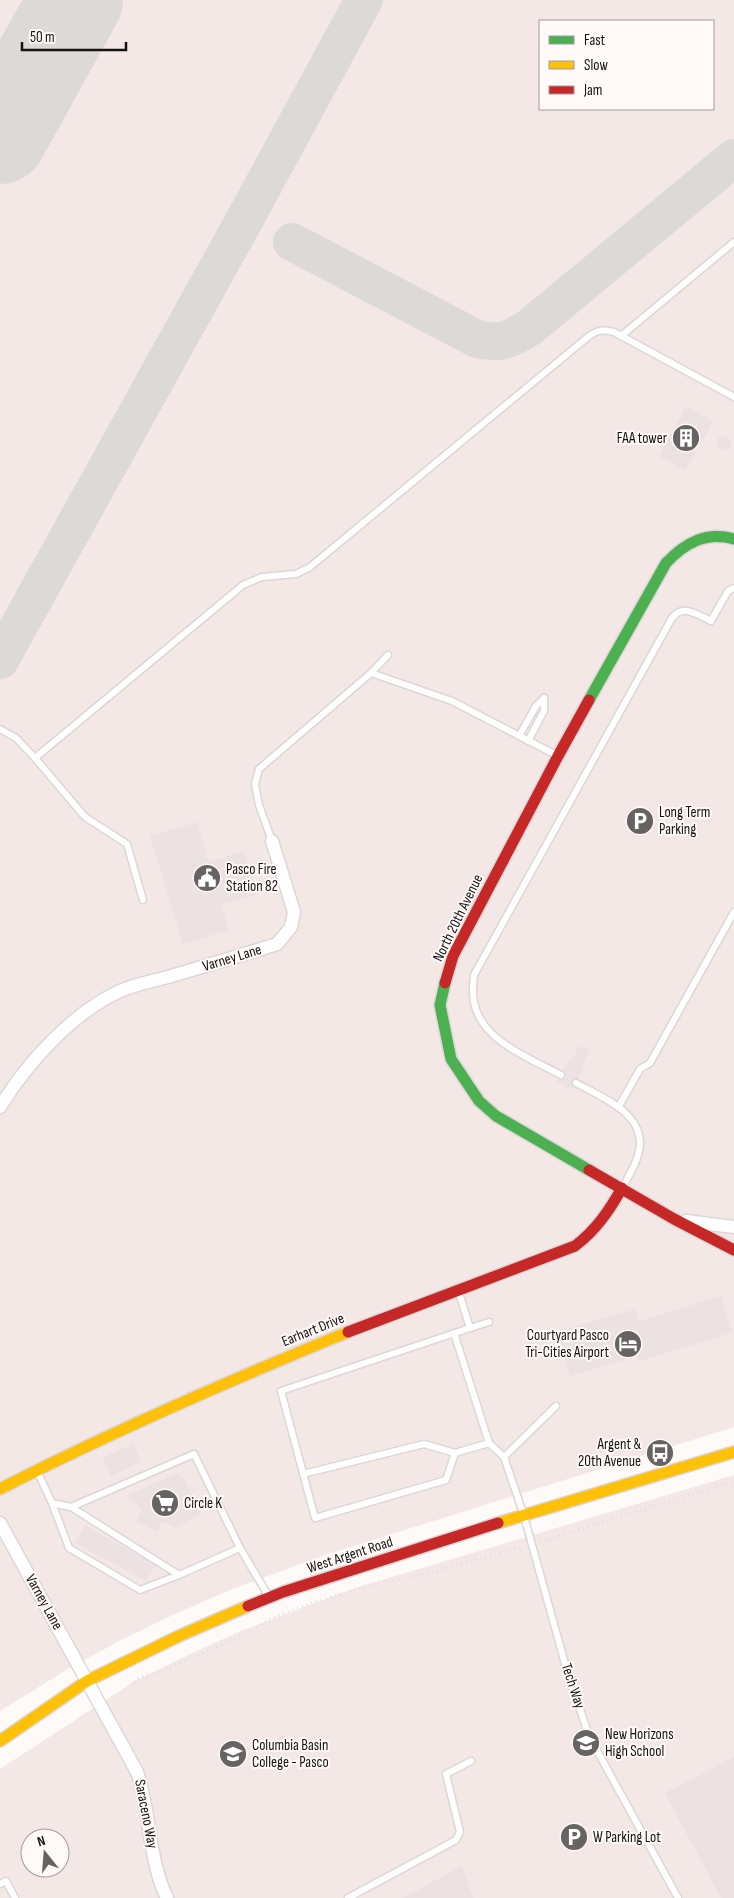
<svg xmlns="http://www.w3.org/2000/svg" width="734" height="1898" viewBox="0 0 734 1898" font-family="'Sofia Sans Condensed',sans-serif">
<rect width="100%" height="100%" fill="#fefaf9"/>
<g fill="#f4e8e6" fill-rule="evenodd">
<path d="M0,0H734V1427L325,1555L230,1590L175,1614L121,1640L68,1669L0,1711ZM540,21H713V109H540Z"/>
<path d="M734,1475V1898H0V1769L135,1681L188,1655L241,1631L355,1588ZM30,1838H60V1868H30Z"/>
</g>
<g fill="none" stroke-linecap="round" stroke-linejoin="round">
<g stroke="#dcd9d8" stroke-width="38">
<path d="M292,242L477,339C499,345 512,339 530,327L734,158"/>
<path d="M0,660L246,217L364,0"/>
</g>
<path stroke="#dcd9d8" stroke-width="94" d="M0,137L76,0"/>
</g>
<g fill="#ece2e3">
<path d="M686,406L713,421L685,471L659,456Z"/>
<path d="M725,435L731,441L730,448L723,450L717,445L718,438Z"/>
<path d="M197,822L209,862L244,851L256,894L221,905L229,930L183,944L150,836Z"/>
<path d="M580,1045L590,1050L582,1065L584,1067L572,1090L557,1082L569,1059L572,1060Z"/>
<path d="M721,1296L732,1333L639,1361L637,1356L570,1376L557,1332L635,1309L639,1321Z"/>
<path d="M133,1444L141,1462L111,1476L103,1457Z"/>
<path d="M177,1473L183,1477L202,1514L175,1528L162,1521L157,1531L136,1522L142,1509L126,1496Z"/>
<path d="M85,1525L156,1565L146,1581L75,1543Z"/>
<path d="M734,1757V1898H721L665,1793Z"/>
<path d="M462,1866L473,1898H403Z"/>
</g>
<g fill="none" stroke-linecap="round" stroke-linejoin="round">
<defs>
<g id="lane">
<path d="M621,336L734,242"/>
<path d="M371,673L452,701L556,755"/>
<path d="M0,729L16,738L35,758"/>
<path d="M519,736L536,706L544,698"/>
<path d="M528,741L544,711V698"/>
<path d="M272,841L259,805L255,784L259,769L371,673L388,655"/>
<path d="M143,900L127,844L85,817L35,758L243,585L262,577L296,574L310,567L589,336C598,330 603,329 614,332L734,397"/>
<path d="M561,1075C530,1058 481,1041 474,1002C472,993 473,984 474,975L672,618C683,603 698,615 711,621L728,591L734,588"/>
<path d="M576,1083C603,1098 650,1115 638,1155C635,1166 628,1177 623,1187"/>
<path d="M619,1106L640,1069L650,1063L734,912"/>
<path d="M459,1293L470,1328L489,1322"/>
<path d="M454,1333L489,1443L455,1453L446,1480L315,1518L281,1391L470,1328"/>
<path d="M489,1443L504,1457L524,1516L567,1671L589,1736L678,1898"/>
<path d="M504,1457L556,1406"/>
<path d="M37,1471L52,1503L71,1507L179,1575L240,1548L269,1597"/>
<path d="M303,1474L424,1444L455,1453"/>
<path d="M52,1503L69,1548L140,1590L179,1575"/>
<path d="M71,1507L194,1454L240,1548"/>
<path d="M0,1884L6,1881L15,1898"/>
<path d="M348,1898L456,1840L460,1832L446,1774L471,1761"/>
</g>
<g id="street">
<path d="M0,1107C27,1063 72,1013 120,991C135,984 154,981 171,976C206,966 241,955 277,944L291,927L294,912L272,841"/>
<path d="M686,1221L734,1227"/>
<path d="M0,1523L137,1772C151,1813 148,1859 167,1898"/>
</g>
<g id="fast">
<path d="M589,700L666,563C685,543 706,531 734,539"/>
<path d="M445,983L440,1005L451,1059L479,1101L496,1116L589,1170"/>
</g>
<g id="slow">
<path d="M0,1489C113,1431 231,1380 348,1332"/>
<path d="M498,1523L734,1452"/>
<path d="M0,1741L87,1681L179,1636L248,1606"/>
</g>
<g id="jam">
<path d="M445,983L453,956L558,756L589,700"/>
<path d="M589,1170L674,1219L734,1250"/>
<path d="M348,1332L575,1246C596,1230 609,1211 622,1188"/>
<path d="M248,1606L283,1592L498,1523"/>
</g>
</defs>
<use href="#lane" stroke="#dbd7d6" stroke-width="9"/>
<use href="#street" stroke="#dbd7d6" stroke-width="15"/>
<use href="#fast" stroke="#dbd7d6" stroke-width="14"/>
<use href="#slow" stroke="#dbd7d6" stroke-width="14"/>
<use href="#jam" stroke="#dbd7d6" stroke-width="14"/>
<g stroke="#dedddd" stroke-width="2.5" stroke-dasharray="1 4" stroke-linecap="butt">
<path d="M540,1542L734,1481"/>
<path d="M130,1685L140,1677L162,1671L252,1631L271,1618L315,1602L367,1586L425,1574L522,1547"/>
</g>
<use href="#lane" stroke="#fffefe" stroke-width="6"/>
<use href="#street" stroke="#fffefe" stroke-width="12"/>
<use href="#fast" stroke="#4caf50" stroke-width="11"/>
<use href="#slow" stroke="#ffc107" stroke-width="11"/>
<use href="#jam" stroke="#c62828" stroke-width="11"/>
</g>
<defs>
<symbol id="building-disc" viewBox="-11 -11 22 22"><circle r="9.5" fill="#676362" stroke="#fff9f8"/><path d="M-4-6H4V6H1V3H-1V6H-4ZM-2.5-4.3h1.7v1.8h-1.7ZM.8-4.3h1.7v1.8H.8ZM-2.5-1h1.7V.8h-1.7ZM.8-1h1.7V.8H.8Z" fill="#fff"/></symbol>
<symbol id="parking-disc" viewBox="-11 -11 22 22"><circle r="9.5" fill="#676362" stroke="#fff9f8"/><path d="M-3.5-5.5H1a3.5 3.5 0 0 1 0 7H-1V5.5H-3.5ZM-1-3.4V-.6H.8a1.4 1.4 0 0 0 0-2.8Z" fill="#fff"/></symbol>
<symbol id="civic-disc" viewBox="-11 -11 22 22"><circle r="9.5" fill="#676362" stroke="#fff9f8"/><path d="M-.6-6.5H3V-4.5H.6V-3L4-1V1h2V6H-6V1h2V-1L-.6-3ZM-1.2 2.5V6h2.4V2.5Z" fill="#fff"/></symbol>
<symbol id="hotel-disc" viewBox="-11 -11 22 22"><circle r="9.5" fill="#676362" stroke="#fff9f8"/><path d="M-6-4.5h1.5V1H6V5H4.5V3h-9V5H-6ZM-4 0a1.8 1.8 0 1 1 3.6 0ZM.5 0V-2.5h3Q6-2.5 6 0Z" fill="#fff"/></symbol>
<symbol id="bus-disc" viewBox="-11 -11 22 22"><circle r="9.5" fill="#676362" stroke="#fff9f8"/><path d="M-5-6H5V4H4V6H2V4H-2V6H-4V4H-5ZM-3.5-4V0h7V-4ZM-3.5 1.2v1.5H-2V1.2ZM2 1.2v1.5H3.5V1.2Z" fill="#fff"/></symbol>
<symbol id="supermarket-disc" viewBox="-11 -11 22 22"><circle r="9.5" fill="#676362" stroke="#fff9f8"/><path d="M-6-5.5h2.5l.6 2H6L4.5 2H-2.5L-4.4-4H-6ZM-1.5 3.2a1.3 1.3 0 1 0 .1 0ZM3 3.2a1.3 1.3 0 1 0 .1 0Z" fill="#fff"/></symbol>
<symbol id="school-disc" viewBox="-11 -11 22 22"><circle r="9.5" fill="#676362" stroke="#fff9f8"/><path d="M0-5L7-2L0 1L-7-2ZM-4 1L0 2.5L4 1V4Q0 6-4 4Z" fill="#fff"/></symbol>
<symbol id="university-disc" viewBox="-11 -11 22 22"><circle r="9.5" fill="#676362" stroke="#fff9f8"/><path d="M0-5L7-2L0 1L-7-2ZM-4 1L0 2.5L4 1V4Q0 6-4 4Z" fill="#fff"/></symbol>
</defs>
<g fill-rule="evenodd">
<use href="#building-disc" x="670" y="422" width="32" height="32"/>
<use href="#parking-disc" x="624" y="805" width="32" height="32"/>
<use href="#civic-disc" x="191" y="862" width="32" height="32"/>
<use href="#hotel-disc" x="612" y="1328" width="32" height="32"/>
<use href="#bus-disc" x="644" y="1437" width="32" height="32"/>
<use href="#supermarket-disc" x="149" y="1487" width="32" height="32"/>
<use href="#school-disc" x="570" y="1727" width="32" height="32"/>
<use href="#university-disc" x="217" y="1738" width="32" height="32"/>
<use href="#parking-disc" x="558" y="1821" width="32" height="32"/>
</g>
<g text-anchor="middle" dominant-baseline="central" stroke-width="4" stroke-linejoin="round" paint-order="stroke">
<g font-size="15" fill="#161211" stroke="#fff9f8" text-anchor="start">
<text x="667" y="438" text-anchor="end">FAA tower</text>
<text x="659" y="812">Long Term<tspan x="659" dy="17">Parking</tspan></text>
<text x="226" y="869">Pasco Fire<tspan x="226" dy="17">Station 82</tspan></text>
<text x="609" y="1335" text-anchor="end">Courtyard Pasco<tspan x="609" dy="17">Tri-Cities Airport</tspan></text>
<text x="641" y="1444" text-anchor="end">Argent &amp;<tspan x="641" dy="17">20th Avenue</tspan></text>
<text x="184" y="1503">Circle K</text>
<text x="605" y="1734">New Horizons<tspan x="605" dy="17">High School</tspan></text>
<text x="252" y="1745">Columbia Basin<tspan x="252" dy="17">College - Pasco</tspan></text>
<text x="593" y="1837">W Parking Lot</text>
</g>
<g font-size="15" fill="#161211" stroke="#fff9f8">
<text transform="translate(458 918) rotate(-64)">North 20th Avenue</text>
<text transform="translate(232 958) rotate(-17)">Varney Lane</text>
<text transform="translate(313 1330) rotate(-22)">Earhart Drive</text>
<text transform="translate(350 1555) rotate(-18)">West Argent Road</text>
<text transform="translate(44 1602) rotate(61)">Varney Lane</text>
<text transform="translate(573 1686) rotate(72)">Tech Way</text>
<text transform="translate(146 1814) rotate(79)">Saraceno Way</text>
</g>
</g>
<rect x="539" y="20" width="175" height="90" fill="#fff9f8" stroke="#a29d9c"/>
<rect x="549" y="36" width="25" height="8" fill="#4caf50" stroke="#a29d9c"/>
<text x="584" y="45" font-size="15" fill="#161211">Fast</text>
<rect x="549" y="61" width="25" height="8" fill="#ffc107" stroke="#a29d9c"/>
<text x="584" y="70" font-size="15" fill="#161211">Slow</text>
<rect x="549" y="86" width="25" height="8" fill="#c62828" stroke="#a29d9c"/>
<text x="584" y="95" font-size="15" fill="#161211">Jam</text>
<g transform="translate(45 1853) rotate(343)"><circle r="24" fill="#fff9f8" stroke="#a29d9c"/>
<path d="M0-4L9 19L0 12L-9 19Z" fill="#676362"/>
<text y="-8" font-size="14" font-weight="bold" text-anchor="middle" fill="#161211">N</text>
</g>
<path d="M22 42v8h104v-8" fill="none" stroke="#161211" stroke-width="2.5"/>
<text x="30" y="42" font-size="15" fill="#161211" stroke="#fff9f8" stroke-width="4" paint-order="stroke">50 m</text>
</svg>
